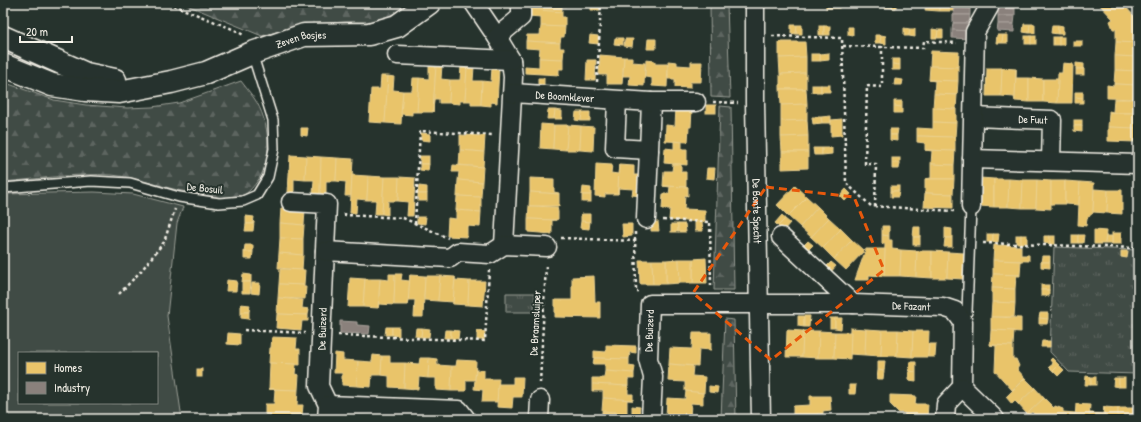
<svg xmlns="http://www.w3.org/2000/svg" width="1141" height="422" viewBox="0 0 1141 422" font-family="'Patrick Hand',sans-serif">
<defs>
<pattern id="forest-firs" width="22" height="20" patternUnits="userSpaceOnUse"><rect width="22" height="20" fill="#414b45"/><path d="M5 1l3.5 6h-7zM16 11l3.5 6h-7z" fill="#5d6560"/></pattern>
<pattern id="park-tufts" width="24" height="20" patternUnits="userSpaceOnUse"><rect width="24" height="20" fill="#414b45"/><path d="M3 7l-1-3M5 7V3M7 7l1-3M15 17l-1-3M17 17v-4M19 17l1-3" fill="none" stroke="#5d6560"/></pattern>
</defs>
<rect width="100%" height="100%" fill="#26332d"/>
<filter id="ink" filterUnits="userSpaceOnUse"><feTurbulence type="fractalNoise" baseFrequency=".025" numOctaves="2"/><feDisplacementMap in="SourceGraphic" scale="8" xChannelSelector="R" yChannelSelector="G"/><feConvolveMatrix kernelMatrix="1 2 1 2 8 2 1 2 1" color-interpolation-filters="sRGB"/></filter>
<g filter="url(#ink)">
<path fill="#414b45" stroke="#9a9e96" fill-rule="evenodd" d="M94,192L133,194L183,207L177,223L167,316L182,419H3V194ZM19,353H157V403H19Z"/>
<g fill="url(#forest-firs)" stroke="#9a9e96">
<path d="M182,3H406L409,4L380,22H345L301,25L262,36Z"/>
<path d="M710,3H727L730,98L711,97Z"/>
<path d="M241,81C245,87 250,92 254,98C270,121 274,161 256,183C253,187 247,194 243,195C230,201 211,196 198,194C169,190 141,178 112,175C76,173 39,179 3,182V82L54,100L86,105L127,108L152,107L179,103Z"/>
<path d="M720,106L731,107L734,290H714Z"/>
<path d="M725,319L734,320L736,419H721Z"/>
</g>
<g fill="url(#park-tufts)" stroke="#9a9e96">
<path d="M1054,247L1138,250V374L1069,372L1050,352Z"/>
<path d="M506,293H535L534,312H506Z"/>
</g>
<g fill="#e9c46a" stroke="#ecd290">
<path d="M528,3L542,4L566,3V6H562V12L528,9Z"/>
<rect x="591" y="3" width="9" height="7"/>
<rect x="826" y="3" width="13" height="5"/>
<rect x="868" y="3" width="14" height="4"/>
<path d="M882,3H896V8L882,7Z"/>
<path d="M926,3H939V11L925,10Z"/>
<path d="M939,3H954L953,11H939Z"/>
<path d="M1098,3H1122L1135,17L1134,42L1138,43L1116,42V29H1113L1110,21L1113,19Z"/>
<path d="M528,9L562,12V17H565V27L541,26V17L528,16Z"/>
<path d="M1024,24H1030L1029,33L1023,32Z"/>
<path d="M1030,24H1035V33H1029Z"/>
<path d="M791,25H797L796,34L791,33Z"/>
<path d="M797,25H802V34H796Z"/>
<path d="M1052,25H1058V34L1051,33Z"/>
<path d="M1058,25L1063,26V34H1058Z"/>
<path d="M541,26L565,27L564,37H561L560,43L526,41L527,35H540Z"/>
<rect x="819" y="26" width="5" height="9"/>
<rect x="824" y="26" width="6" height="9"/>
<path d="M848,27H853V36L848,35Z"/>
<path d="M904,28L910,29L909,36H904Z"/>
<path d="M910,29H915V37L909,36Z"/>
<path d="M932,29L938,30L937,38H932Z"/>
<path d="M938,30H943V38H937Z"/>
<path d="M590,35L598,36V44L589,43Z"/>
<path d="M875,35H881L880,43H875Z"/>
<path d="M881,35L886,36V44L880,43Z"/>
<path d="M997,35H1003L1002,43H996Z"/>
<path d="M1003,35H1008V43H1002Z"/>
<rect x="1025" y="36" width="6" height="8"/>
<rect x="1031" y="36" width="5" height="8"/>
<rect x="1053" y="37" width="6" height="8"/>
<rect x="1059" y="37" width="5" height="8"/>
<path d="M615,38H623V45L614,44Z"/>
<path d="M625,39H633L632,47L624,46Z"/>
<path d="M648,39H656V49H647Z"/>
<path d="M526,41L560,43V48H564L563,59L539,58L540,49L526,48Z"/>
<rect x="1073" y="41" width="9" height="5"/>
<path d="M779,42H805L806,57L779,58Z"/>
<path d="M1116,42L1138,43V57L1115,56Z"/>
<path d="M931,51L959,52L958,67L930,66Z"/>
<path d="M829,53V60L820,61V54Z"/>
<rect x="811" y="54" width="9" height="7"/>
<path d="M600,55L624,57L622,84H607V75H599Z"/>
<path d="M1115,56L1138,57V71L1115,70Z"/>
<path d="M624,57H632V62L645,63L644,86L629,85L630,76H623Z"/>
<path d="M806,57V73L780,74L779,58Z"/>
<path d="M539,58L563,59V69H559V75L525,73V66L539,67Z"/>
<path d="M892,59H900V65L892,64Z"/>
<path d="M587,60H596L595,80H586Z"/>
<path d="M646,60L655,61V64H668L667,87L652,86V78L645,77Z"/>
<path d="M668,61L677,62V65L691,66V62H702L701,82H690V88L675,87V79H668Z"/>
<path d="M1063,63L1073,64L1072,103H1057L1058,73H1062Z"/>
<path d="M1076,63L1084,64V69H1076Z"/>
<path d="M892,64L900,65V70H892Z"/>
<path d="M429,65H436L433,112H417L419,78L429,79Z"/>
<path d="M436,65H442L441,79L450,80L449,103H439V99H434L433,112Z"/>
<path d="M461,66L467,67L465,101H460V104L449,103L450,80H460Z"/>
<path d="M930,66L958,67V81L929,80Z"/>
<path d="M467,67H474L473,81H482L481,105H471V101H465Z"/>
<path d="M492,68L499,69L497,103L491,102V106L481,105L482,81L491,82Z"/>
<path d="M987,68H1002L1001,96H986Z"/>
<path d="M1002,68L1016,69L1015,101L1014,97L1001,96Z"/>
<path d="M1016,69V78H1029V102L1015,101Z"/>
<rect x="1076" y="69" width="8" height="6"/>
<path d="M1115,70L1138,71V85L1114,84Z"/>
<path d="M806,73V89H780V74Z"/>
<path d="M381,76H388L385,123L369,122L371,89H380Z"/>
<path d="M388,76L394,77L393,90L403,91L401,124L385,123Z"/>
<path d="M413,78H419L417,112H412V115L401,114L403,91H412Z"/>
<path d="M538,78H544V85L538,84Z"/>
<path d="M1029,78L1043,79V102H1029Z"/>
<path d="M895,79L903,80L902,85H894Z"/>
<path d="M1043,79H1058L1057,103L1043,102Z"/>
<path d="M929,80L958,81L957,95L934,94L935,81Z"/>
<path d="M1114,84L1138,85V99L1107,98V85L1114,86Z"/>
<rect x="812" y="85" width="9" height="7"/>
<rect x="821" y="85" width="9" height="7"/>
<path d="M780,89H806L807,104L781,105Z"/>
<path d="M1075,92H1083V98L1075,97Z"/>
<path d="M934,94L957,95L956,109L933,108Z"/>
<path d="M1075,97L1083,98V103H1075Z"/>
<path d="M1114,99H1138L1137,113H1109V111L1113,112Z"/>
<path d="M894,101H902V107L894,106Z"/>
<path d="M807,104V120L781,121V105Z"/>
<rect x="706" y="105" width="10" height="8"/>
<path d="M894,106L902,107V113H894Z"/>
<path d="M676,108L692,109L691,127H689L688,142L665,141L666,125L675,126Z"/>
<path d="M933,108L956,109V123L933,122Z"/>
<path d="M548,110H555L554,119H547Z"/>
<path d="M555,110L562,111V119H554Z"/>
<path d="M576,112H582L581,121L575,120Z"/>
<path d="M582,112H590V121H581Z"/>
<path d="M1109,113H1137V128L1108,127Z"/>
<path d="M831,116V123H822L821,117Z"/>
<path d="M812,117H821L822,123L813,124Z"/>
<path d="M842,119V135L831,136V120Z"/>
<path d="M807,120L808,136L781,137V121Z"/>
<rect x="1074" y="120" width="8" height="6"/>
<path d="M933,122L956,123L955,137L917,136V128L933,129Z"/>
<path d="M541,124L554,125L553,149L540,148Z"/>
<path d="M554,125H568L566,150L553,149Z"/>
<path d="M568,125L581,126L580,150H566Z"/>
<path d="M581,126L594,127L593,151L580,150Z"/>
<path d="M1074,126H1082V132L1074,131Z"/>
<path d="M1108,127L1137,128L1136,142L1108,141Z"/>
<path d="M301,128H308L307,136L301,135Z"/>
<path d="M890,129H898L897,135H890Z"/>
<path d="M421,133L430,134V141L421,140Z"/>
<path d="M460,135L485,136L484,152L460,150Z"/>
<path d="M890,135H897V141L890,140Z"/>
<path d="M808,136V152H782L781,137Z"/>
<path d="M917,136L955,137V151L925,150V143L917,142Z"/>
<path d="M674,141L682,142V149H687V165L664,163L665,148L674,149Z"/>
<path d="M813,148H822V155H814Z"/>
<path d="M822,148H832V154L822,155Z"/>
<path d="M460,150L484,152L483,167L459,165Z"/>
<path d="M925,150L955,151L954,165L931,164L932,151Z"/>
<path d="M782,152H808V168L782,169Z"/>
<path d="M290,155L306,156L305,180L294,179V193H288Z"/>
<path d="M306,156L321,157L320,195L313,194L314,180H305Z"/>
<rect x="420" y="156" width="9" height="8"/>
<path d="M321,157L337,158L336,181H326V195H320Z"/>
<path d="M337,158L353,159L351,196H345L346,182L336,181Z"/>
<rect x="892" y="158" width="8" height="5"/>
<path d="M892,163H900L899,169H892Z"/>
<path d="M420,164H429L428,171L420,170Z"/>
<path d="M596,164L612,165L611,173L618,174L619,165L618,194H605V197L595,196Z"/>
<path d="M673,164H681V172H686V187H688L663,186L664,171H672Z"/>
<path d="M931,164L954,165V179H925L931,178Z"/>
<path d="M453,165L483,167L482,182L458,180L459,172H452Z"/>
<path d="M619,165L634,166V175H642L641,196L632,195L633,189L618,188V194Z"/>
<path d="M707,168H715L714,179L706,178Z"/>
<path d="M352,175L368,176L367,200L357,199L356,213H350Z"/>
<path d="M368,176L384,177L382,214H375L376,200H367Z"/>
<path d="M384,177H399L398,201H388V215L382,214Z"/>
<path d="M399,177L415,178L413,216H407L408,202L398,201Z"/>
<path d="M530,178L554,179V192L559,193V194L530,192Z"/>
<path d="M980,178L994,179V207L979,206Z"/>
<path d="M925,179H954L953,194L925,193Z"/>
<path d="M994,179H1009L1008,207H994Z"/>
<path d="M1009,179L1023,180L1022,208L1008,207Z"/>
<path d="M458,180L482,182L481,197L457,196Z"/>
<path d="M1023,180H1037L1036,208H1022Z"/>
<path d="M1037,180L1051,181V209L1036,208Z"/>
<rect x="1051" y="181" width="14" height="23"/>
<path d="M1065,181L1080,182L1079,205L1065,204Z"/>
<path d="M1080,182L1094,183L1093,213L1087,218L1086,226L1078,225Z"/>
<path d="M419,186L427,187V194H418Z"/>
<path d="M663,186L688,187V196L685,195L684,209L705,210V222L669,220L670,209H662L663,194H669L670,187Z"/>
<path d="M795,186L807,197L788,216L777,205Z"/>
<rect x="891" y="186" width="8" height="5"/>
<path d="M583,187L591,188V195H582Z"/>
<path d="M846,189L851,194L845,201L840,196Z"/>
<path d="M1094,189L1108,190L1107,213L1093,212Z"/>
<path d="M1108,190H1122V214L1107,213Z"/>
<path d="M891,191H899L898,197H891Z"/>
<path d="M530,192L559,194V206H529Z"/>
<path d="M925,193L953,194V208L924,207Z"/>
<rect x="418" y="194" width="9" height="7"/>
<rect x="582" y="195" width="9" height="7"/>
<path d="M457,196L481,197V212L456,210Z"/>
<path d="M807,197L818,207L800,227L788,216Z"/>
<path d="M529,206L557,207L558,212V219L556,220L528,219Z"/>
<path d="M818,207L829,218L811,237L800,227Z"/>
<path d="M281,208L305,210L304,225L280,223Z"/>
<path d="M456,210L481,212L480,227L467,226V237L447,236L448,218L456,219Z"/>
<path d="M581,214H590V222L581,221Z"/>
<path d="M782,215L785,219L778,226L775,223Z"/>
<path d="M246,216L254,217L253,224H246Z"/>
<path d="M417,217H426L425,224L417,223Z"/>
<path d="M829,218L841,229L823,248L811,237Z"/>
<path d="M528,219L556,220H552V234L528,232Z"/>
<path d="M785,219L790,223L783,231L778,226Z"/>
<path d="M581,221L590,222L589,229L580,228Z"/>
<path d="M254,222L253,231H245L246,224H253Z"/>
<path d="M651,222H658L659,231H651Z"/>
<path d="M695,222H702L703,231H695Z"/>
<path d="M280,223L304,225L303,239L280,238Z"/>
<path d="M622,224H632V236L623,237Z"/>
<rect x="671" y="224" width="7" height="8"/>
<path d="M678,224H685L686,232H678Z"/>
<path d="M882,226H889V236L882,235Z"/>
<path d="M914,227H920V237H913Z"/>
<path d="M945,228L952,229V238H945Z"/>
<path d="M841,229L852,240L834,259L823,248Z"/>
<path d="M1094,230L1106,231L1105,244H1094Z"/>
<rect x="1112" y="233" width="9" height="11"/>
<rect x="987" y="234" width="6" height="8"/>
<path d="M993,234H999L998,242H993Z"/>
<path d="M882,235L889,236V240H892V249L901,250L900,276H884L885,244H882Z"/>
<rect x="1016" y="235" width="5" height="8"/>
<rect x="1021" y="235" width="6" height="8"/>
<rect x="1072" y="235" width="6" height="8"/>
<path d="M1078,235H1084L1083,243H1078Z"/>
<path d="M1044,236H1050V244L1044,243Z"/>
<rect x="1050" y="236" width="5" height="8"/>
<path d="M1106,236H1112V244H1105Z"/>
<rect x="913" y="237" width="7" height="8"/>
<path d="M280,238L303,239V255L279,253Z"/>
<path d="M945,238H952V247H944Z"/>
<path d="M852,240L864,251L846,270L834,259Z"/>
<path d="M808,241L813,245L806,252L801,248Z"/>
<path d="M245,245H253V252H244Z"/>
<path d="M994,245L1021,246V255H1029V261L993,260Z"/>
<path d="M866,249H885L884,276L869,275V280H855Z"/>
<path d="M901,250L917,251L916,277L900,276Z"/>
<path d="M917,251H932V278L916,277Z"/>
<path d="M932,251L948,252L947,278H932Z"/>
<path d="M1121,251H1128L1127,258L1121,257Z"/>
<path d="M244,252H253L252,259H244Z"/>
<path d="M948,252L964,253L963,279L947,278Z"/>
<path d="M279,253L303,255L302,270L278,268Z"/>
<path d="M1042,256H1050V262H1041Z"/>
<path d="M706,258L707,283H693V259Z"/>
<path d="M679,259L680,283L666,284V260Z"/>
<path d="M679,259H693V283H680Z"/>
<path d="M639,260H652L653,284H640Z"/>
<path d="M652,260H666V284H653Z"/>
<path d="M993,260L1021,261L1020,275L993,274Z"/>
<path d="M831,262L836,266L829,274L824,269Z"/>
<path d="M1041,262H1050V268L1041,267Z"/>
<path d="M280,269L305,270L304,285L279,284Z"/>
<path d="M243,274L251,275V282H242Z"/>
<path d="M389,274H395L394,305L379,304L378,308L380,279L389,280Z"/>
<path d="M395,274H402L401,280L410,281V275L408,305H394Z"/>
<path d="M993,274L1020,275V276H1016L1015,289L992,288Z"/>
<path d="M410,275L425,276L423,317H414L415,300H409L408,305Z"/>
<path d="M425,276H440L438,301L424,300Z"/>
<path d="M440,276L455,277L453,304V302L438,301Z"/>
<path d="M594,276L595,302H600V318L555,317V300H572V277Z"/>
<path d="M455,277V280L469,281L468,305L453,304Z"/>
<path d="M350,278L365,279L363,307H348Z"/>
<path d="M365,279H380L378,308L363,307Z"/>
<path d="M227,280L237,281L236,291H226Z"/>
<path d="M469,281H485L483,306L468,305Z"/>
<path d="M242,282H251L250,293H242Z"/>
<path d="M252,283H260L259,294L251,293Z"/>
<path d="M279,284L304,285V287H306L305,299L278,298Z"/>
<rect x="1041" y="285" width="8" height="5"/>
<path d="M992,288L1015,289V303L992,302Z"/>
<rect x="1041" y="290" width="8" height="6"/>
<path d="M278,298L303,300L302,308L309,309L308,315L277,314Z"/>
<path d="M992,302L1015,303L1014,317H991Z"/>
<path d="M241,304L250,305L249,312H241Z"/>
<path d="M241,312H249V319L241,318Z"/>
<path d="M1040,313H1048V319L1039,318Z"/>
<path d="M277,314L308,315V321H302L301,330L276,328Z"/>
<path d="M798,316H804V327L798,326Z"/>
<path d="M804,316H810L809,327H804Z"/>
<path d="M991,317L1021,318V332L991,330Z"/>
<rect x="830" y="318" width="5" height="10"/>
<path d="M835,318H842L841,329L835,328Z"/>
<path d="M1039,318L1048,319L1047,324H1039Z"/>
<path d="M386,327H392V335H385Z"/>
<path d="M392,327H399V336L392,335Z"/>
<path d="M416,328H422L421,337L415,336Z"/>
<path d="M422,328L430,329L429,337H421Z"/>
<path d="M850,328L866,329L865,355L849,354Z"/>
<path d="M866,329L882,330L881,356L865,355Z"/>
<path d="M445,330H451V338H444Z"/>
<path d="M451,330L459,331L458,339L451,338Z"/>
<path d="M787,330L803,331L802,357H786Z"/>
<path d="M882,330H898L897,356H881Z"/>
<path d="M898,330L913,331L912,357L897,356Z"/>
<path d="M991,330L1014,331L1013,346L990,345Z"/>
<path d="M477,331L485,332L484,340H477Z"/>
<path d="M803,331H819L818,358L802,357Z"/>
<path d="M819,331L835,332L834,358H818Z"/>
<path d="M913,331H929L928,357H912Z"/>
<path d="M835,332H851L850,359L834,358Z"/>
<path d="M228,333L240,334V345L227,344Z"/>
<path d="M693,333H711V350L699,349L698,366L669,364L670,348L692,349Z"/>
<path d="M272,337L297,338L296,349H300V365L269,363L270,348H271Z"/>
<path d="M1042,341H1050V347H1041Z"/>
<path d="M929,344H936L935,357H928Z"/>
<path d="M606,345L636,346V353L630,352L629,359L594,358V351L606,352Z"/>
<path d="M990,345L1013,346V359H1016L1019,366L1017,369L1025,378L1012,390L995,371L996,346Z"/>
<path d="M335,353L343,354V360L358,361L357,386L342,385V373H334Z"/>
<path d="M373,355L382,356L381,375H372L371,387L357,386L358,361L372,362Z"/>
<path d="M382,356H390V363H405L404,388L389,387V376L381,375Z"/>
<path d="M420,358H429L428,378L419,377L418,389L404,388L405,363L419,364Z"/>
<path d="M429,358L437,359V365L452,366L451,391L436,390V378H428Z"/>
<path d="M594,358L629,359V366L635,367L634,373L605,371V364H593Z"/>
<path d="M1052,358L1059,365L1053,371L1049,367L1053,364L1050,360Z"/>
<path d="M457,360L476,361L475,380H466V391H451L452,366H456Z"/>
<path d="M878,361H885L884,371L878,370Z"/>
<path d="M910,362H916V372L909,371Z"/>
<path d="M270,363L296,364L295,374L299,375L298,390L269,389Z"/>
<path d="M669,364L693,366L692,376L705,377L704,393L685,391V382L668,381Z"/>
<path d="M1059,365L1064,370L1058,376L1053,371Z"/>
<rect x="197" y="369" width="5" height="8"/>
<path d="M476,370H484V379H499L497,402H482L483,390L474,389Z"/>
<path d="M878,370L884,371L883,379H877Z"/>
<path d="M605,371L634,373V379H628V386L592,384V378H604Z"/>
<path d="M909,371L916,372V381L909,380Z"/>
<path d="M1086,376L1091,377V385H1085Z"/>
<path d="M513,377H523L522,397H513L512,408L497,407L498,384H513Z"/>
<rect x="1091" y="377" width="5" height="8"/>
<path d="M1025,378L1035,388L1018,404L1015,401L1012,404L1006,397Z"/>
<path d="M1114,378H1119V387L1113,386Z"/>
<rect x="1119" y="378" width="6" height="9"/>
<path d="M592,384L628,386V394H633V400L603,398V391H592Z"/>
<path d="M849,385H856L855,394H849Z"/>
<path d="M709,386L718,387L717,393L709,392Z"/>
<path d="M1035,388L1044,398L1027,414L1018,404Z"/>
<path d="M269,389L298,390L297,405H303L302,416L265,414V404H274L275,389Z"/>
<path d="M686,391L703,393V404L691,403L690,418L666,417L667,398L685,399Z"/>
<path d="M890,395L916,396L915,404H928L927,419H904L905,413H899L890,404Z"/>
<path d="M810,396H830L831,410L823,411V414H817L818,419H793V406L810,405Z"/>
<path d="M603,398L633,400H627V413L602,411Z"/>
<path d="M1044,398L1054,408L1055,406L1063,409V412L1075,413V419H1039L1032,412L1028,415L1027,414Z"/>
<path d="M1076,404L1090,405L1089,419H1075Z"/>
<path d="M632,406L640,407L639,414L632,413Z"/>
<path d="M1104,407L1118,408V419H1104Z"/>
<path d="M1104,407V419H1089L1090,413L1103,414Z"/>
<rect x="1118" y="408" width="15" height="11"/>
<path d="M602,411L627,413L626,419H602Z"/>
<path d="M632,413L639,414V419H631Z"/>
<path d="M265,414L302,416V419H270L271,415Z"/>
</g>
<g fill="#8a817c" stroke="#aaa39c">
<path d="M954,3H970V8L954,7Z"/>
<path d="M998,3H1015V9L998,8Z"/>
<path d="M954,7L970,8V15H953Z"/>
<path d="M998,8L1015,9V16H998Z"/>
<path d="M953,15H970L969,23H953Z"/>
<path d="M998,16H1015L1014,24H998Z"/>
<path d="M953,23H969V31L952,30Z"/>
<path d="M998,24H1014V32L997,31Z"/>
<path d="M952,30L969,31V39L952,38Z"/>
<path d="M340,321L357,322V325L370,326L369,334L340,333Z"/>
</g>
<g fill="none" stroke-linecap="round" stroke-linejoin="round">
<defs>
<g id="service">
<path d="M3,188L91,181L130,183L179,197L219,203L243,201L257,195L268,177L274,149L273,120L252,53"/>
<path d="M963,322L967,312L971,207"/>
</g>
<g id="minor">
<path d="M474,3L497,37L511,60L513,77L504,245"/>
<path id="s1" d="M755,3V103L761,419"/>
<path d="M497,37L521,17V3"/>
<path d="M397,55L511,60"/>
<path id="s2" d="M513,93L651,102L649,150L615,148L617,100"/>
<path d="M651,102H696"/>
<path id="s3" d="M974,117L1052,120L1051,161"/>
<path d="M972,159L1138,164"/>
<path d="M291,202L327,204L319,386L328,405L327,419"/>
<path d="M971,207L975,32L989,7L990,3"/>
<path d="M646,219L649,150"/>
<path d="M781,237L853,304"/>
<path d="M325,251L450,258L458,252L490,254L504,245L547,247"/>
<path d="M328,405L459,410L466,419"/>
<path d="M539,419L540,400"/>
<path id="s4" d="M651,419L653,377L648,359L650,304H853L943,307L955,311L963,322L962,387L995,419"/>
<path d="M945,419L946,404L962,387"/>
</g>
<g id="tertiary">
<path d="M3,37L86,74L115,80"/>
<path id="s5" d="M3,65L52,85L85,90L119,92L171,82L206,73L252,53L304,35L369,34L397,26L429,3"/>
</g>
</defs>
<use href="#service" stroke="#f4f1e8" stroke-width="12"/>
<use href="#minor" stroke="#f4f1e8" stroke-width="21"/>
<use href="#tertiary" stroke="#f4f1e8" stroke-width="25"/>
<g stroke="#f4f1e8" stroke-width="2.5" stroke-dasharray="3 3" stroke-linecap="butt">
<path d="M168,3L235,30L245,36"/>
<path d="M772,36L842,38L846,183L871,206L954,211"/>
<path d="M843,46L923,48L924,41L957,43"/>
<path d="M597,82L601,3"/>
<path d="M713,102L738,103"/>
<path d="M875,207L876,164H865L867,86L882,87V46"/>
<path d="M345,213V215L403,218L448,238"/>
<path d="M663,220L710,222L711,288"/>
<path d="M415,224L420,131L494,135"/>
<path d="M635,232L636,291H638"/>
<path d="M561,238L635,241"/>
<path d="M983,243L1138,248"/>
<path d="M119,294L141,271L164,242L175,209"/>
<path d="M244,330L305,333"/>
<path d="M338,335L485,341L489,270"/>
<path d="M540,383L546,265"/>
<path d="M1135,419L1138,361"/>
</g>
<use href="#service" stroke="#26332d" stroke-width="9"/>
<use href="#minor" stroke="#26332d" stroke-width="18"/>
<use href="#tertiary" stroke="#26332d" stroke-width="22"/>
</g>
</g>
<path fill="none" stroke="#e8590c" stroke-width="3" stroke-dasharray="8 5" stroke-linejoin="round" d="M766,187L854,197L884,270L771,360L693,293Z"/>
<g text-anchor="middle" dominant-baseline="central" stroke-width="4" stroke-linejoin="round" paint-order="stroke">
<g font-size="11" fill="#f4f1e8" stroke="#26332d">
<text stroke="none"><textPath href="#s5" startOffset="311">Zeven Bosjes</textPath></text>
<text stroke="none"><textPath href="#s2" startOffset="52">De Boomklever</textPath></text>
<text stroke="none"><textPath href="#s3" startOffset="59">De Fuut</textPath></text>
<text transform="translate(205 188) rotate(6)">De Bosuil</text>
<text stroke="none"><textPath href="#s1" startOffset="208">De Bonte Specht</textPath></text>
<text stroke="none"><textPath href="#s4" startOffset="377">De Fazant</textPath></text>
<text transform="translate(535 323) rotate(-87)">De Braamsluiper</text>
<text transform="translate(322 329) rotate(-88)">De Buizerd</text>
<text stroke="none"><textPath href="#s4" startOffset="89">De Buizerd</textPath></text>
</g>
</g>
<rect width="1141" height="422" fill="none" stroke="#26332d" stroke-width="16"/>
<rect x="8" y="8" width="1125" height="406" fill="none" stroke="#f4f1e8" stroke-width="1.5" filter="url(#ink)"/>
<rect x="18" y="352" width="140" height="52" fill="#26332d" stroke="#787f78"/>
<rect x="26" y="362" width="20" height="12" fill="#e9c46a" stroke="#787f78"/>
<text x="54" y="372" font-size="12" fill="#f4f1e8">Homes</text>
<rect x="26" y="382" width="20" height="12" fill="#8a817c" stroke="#787f78"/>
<text x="54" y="392" font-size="12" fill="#f4f1e8">Industry</text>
<path d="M20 36v6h52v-6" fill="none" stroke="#f4f1e8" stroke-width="2"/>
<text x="26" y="36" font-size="12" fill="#f4f1e8" stroke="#26332d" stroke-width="3" paint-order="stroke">20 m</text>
</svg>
